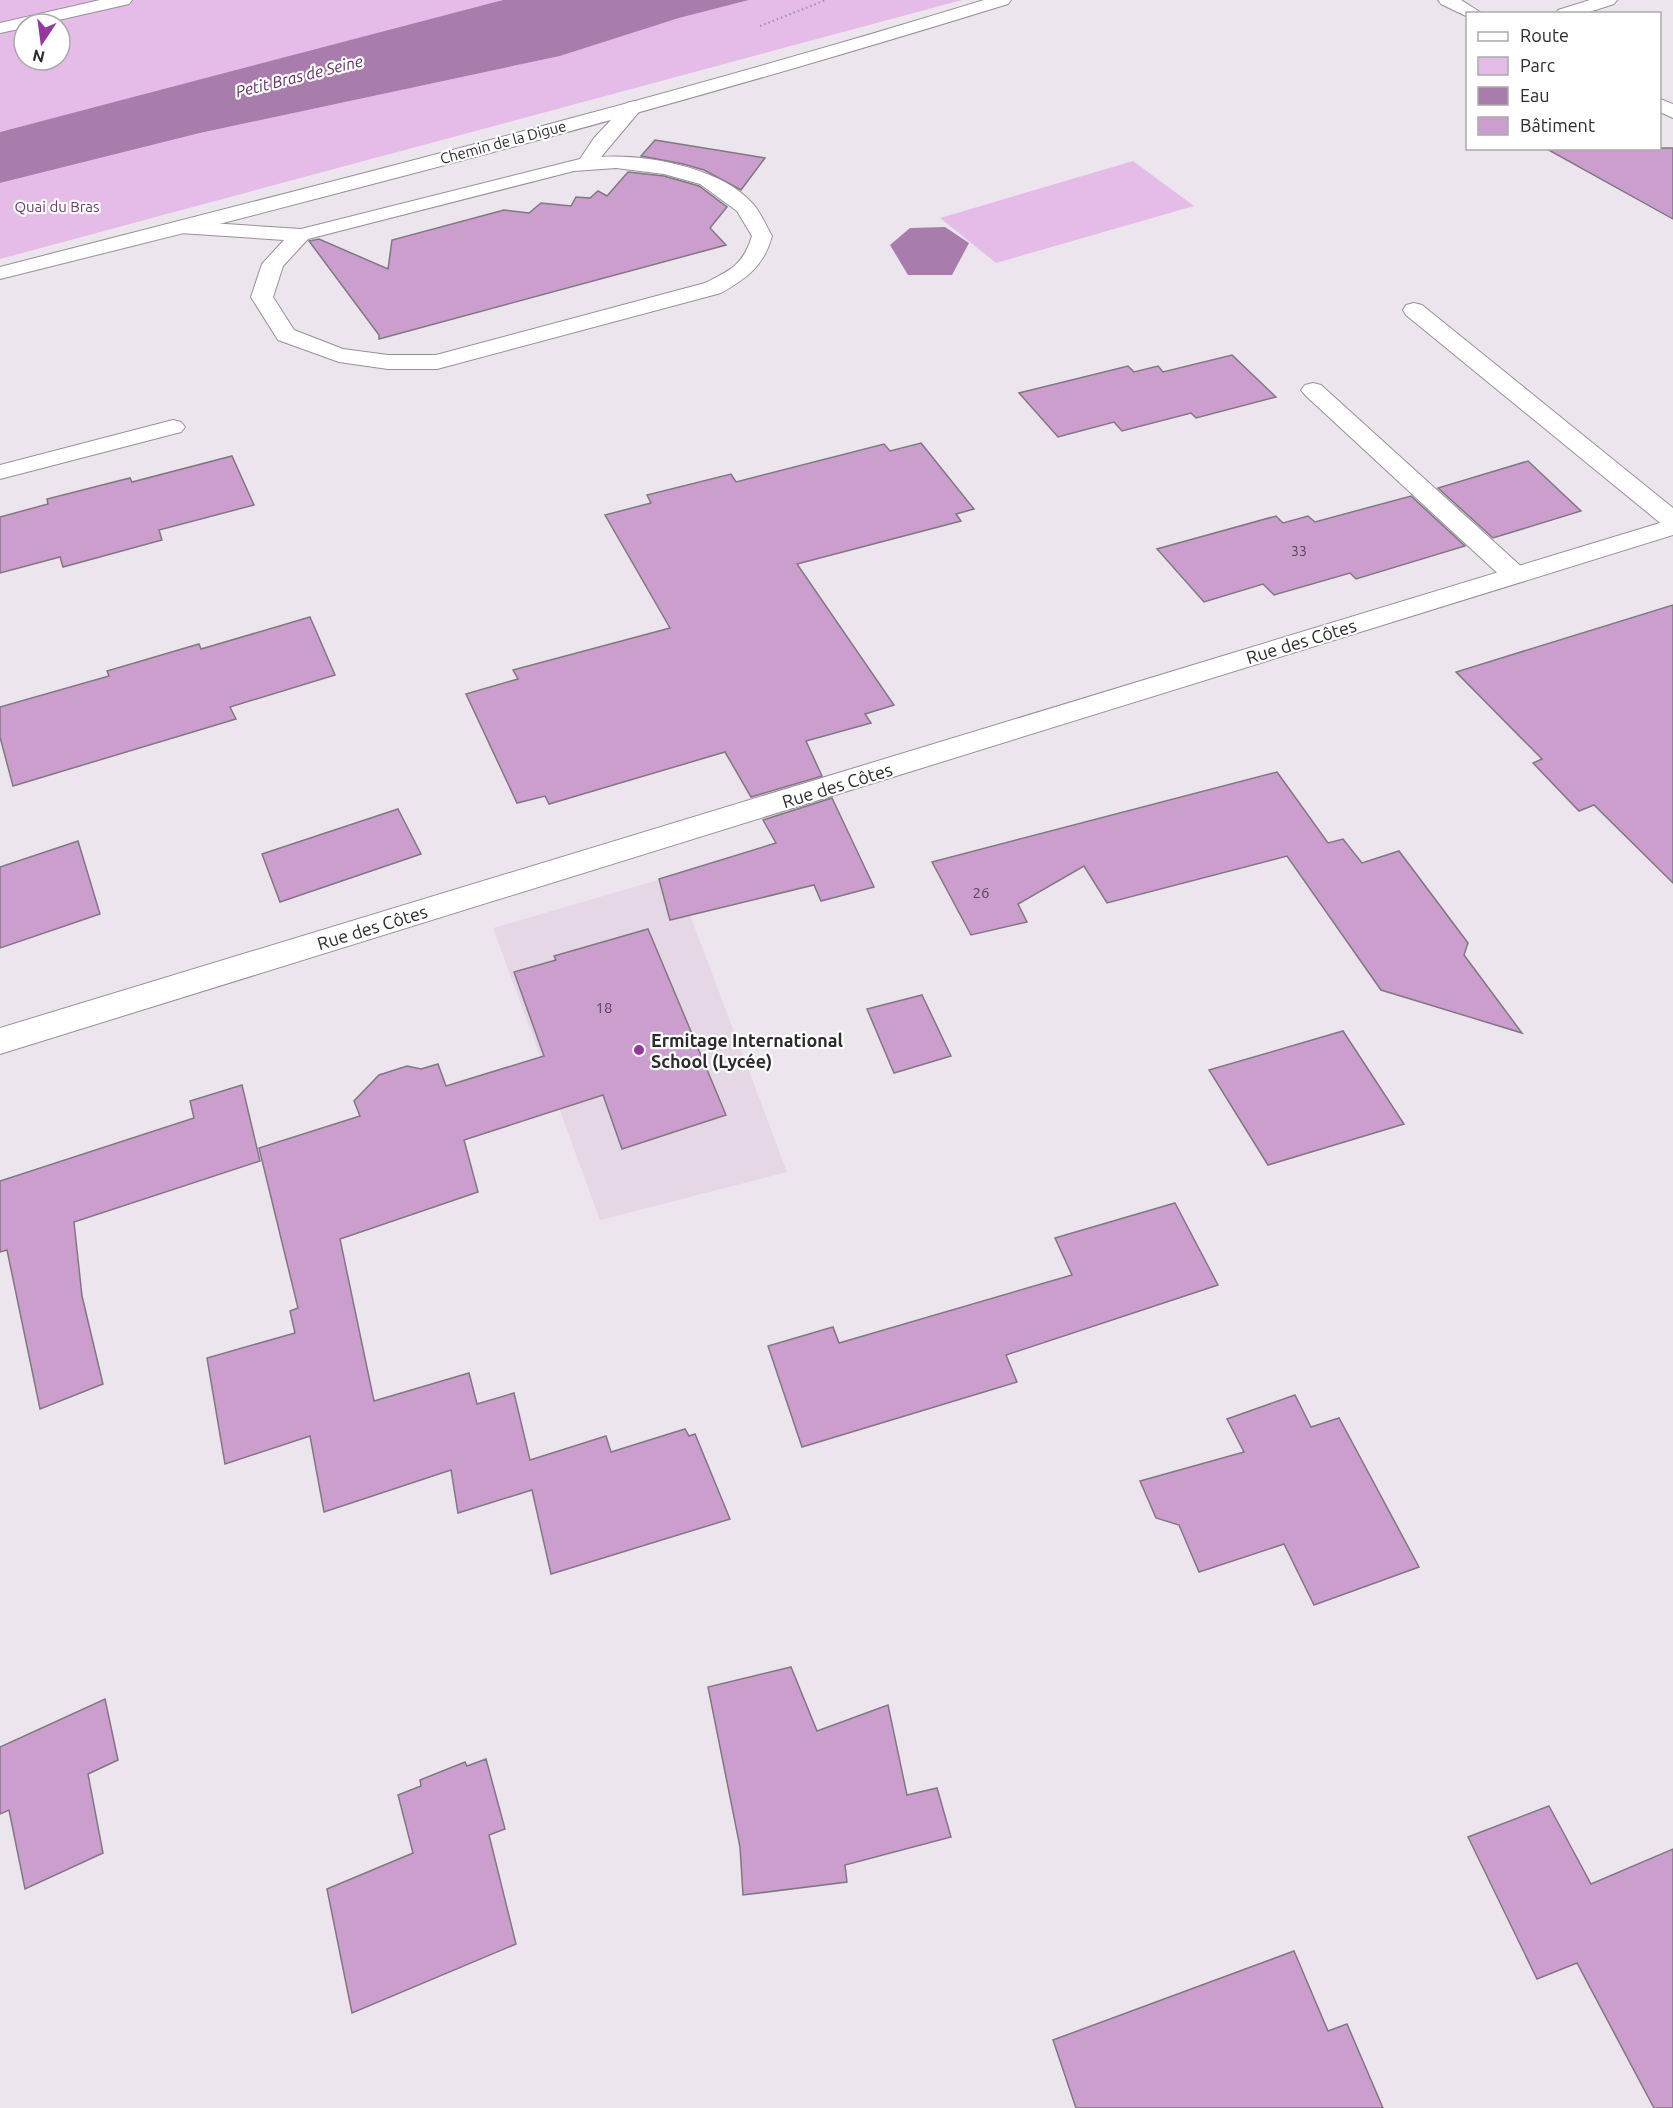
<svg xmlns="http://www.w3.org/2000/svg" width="1673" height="2108" viewBox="0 0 1673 2108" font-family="Ubuntu,sans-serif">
<rect width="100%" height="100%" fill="#ede5ee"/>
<path fill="#e6d7e6" d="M675,875L787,1172L600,1220L493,928Z"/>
<g fill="#e5bce8" fill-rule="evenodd">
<path d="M0,0H503L434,20L0,132ZM24,24H60V60H24Z"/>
<path d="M749,0H962L0,259V183L200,133L560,56L679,18Z"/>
<path d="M1133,161L1194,206L996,263L940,218Z"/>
</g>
<g fill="#a87dab">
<path d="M503,0H749L679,18L560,56L200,133L0,183V132Z"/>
<path d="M945,227L969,243L952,275H908L890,245L910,228Z"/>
</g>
<g fill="#cb9ece" stroke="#807880" stroke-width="1.5">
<path d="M655,140L765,158L741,190L704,170L683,164L641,156Z"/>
<path d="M1545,148H1673V219Z"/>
<path d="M628,172L664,176L699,186L727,207L710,228L726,245L379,339V335L309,241L319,239L388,269L392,240L504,210L529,213L541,203L571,206L576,197L590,198L598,191L607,196Z"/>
<path d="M1232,355L1276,397L1196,418L1191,413L1122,431L1114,422L1058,437L1019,393L1128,366L1134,372L1158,366L1163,372Z"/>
<path d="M921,443L974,509L956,514L961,521L797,564L894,705L865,714L871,723L806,741L822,776L751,797L725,752L549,804L545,796L517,803L466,694L518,679L513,670L670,628L605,515L651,503L647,495L731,474L736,482L884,444L890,451Z"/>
<path d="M232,456L254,505L159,530L162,540L63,567L60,557L0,573V517L48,504L47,499L130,478L132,482Z"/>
<path d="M1528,461L1581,511L1493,538L1438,488Z"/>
<path d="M1411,496L1465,546L1356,579L1350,573L1274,595L1263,584L1204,602L1157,549L1276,516L1283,523L1308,516L1315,522Z"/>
<path d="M1673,605V883L1594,805L1579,811L1533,763L1542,759L1456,672Z"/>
<path d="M310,617L335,675L230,707L236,719L13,786L0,737V707L109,676L107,671L199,644L201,649Z"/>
<path d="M1277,772L1328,843L1343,839L1362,863L1399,851L1468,943L1464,955L1522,1033L1381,990L1287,856L1107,903L1084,866L1018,904L1027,922L971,935L932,862Z"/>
<path d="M832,798L874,887L821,901L814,885L670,920L659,879L776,843L763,820Z"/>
<path d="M398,809L421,854L280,902L262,854Z"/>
<path d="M78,841L100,914L0,948V867Z"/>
<path d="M648,929L726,1115L622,1149L603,1095L464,1140L478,1192L340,1239L374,1401L469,1373L477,1404L514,1393L530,1460L606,1436L611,1452L685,1429L689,1436L695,1434L730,1519L551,1574L532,1490L458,1513L451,1470L324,1512L310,1436L225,1464L207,1358L295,1333L290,1311L298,1308L259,1148L360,1116L354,1101L379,1075L407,1066L421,1069L438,1064L446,1086L544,1056L514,972L556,960L554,956Z"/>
<path d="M922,995L951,1056L894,1073L867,1009Z"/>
<path d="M1343,1031L1404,1124L1268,1165L1209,1070Z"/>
<path d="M242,1085L260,1161L74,1222L82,1296L103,1384L40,1409L7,1250L0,1252V1181L194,1118L190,1101Z"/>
<path d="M1175,1203L1218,1285L1006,1355L1017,1382L802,1447L768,1346L833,1327L839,1343L1072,1275L1055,1238Z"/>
<path d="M1295,1395L1311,1427L1339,1418L1419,1567L1314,1605L1284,1544L1199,1572L1179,1525L1156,1518L1140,1481L1244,1452L1227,1419Z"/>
<path d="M791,1667L817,1731L888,1705L907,1795L937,1788L951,1837L845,1865L847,1882L743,1895L740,1847L708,1687Z"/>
<path d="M105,1699L118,1760L88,1774L103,1853L25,1889L9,1810L0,1814V1747Z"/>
<path d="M486,1759L505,1829L489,1835L516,1944L352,2013L327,1889L413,1853L398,1795L421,1786L420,1780L465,1762L467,1766Z"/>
<path d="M1549,1806L1591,1884L1673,1849V2108H1654L1577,1963L1537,1979L1468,1837Z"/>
<path d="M1294,1951L1328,2031L1347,2024L1383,2108H1076L1053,2040Z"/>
</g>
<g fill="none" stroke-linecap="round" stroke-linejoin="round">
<defs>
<g id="lane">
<path d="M100,0H132L129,4L41,24H24V28L0,33V23Z"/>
<path d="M1590,0H1617L1614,4L1583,14H1556L1558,10Z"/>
<path d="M634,101L641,103L643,107L601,157C646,154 722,168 753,204C761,213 766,226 772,236C764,266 747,278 721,293L437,369H388L339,362L278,340L251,297L262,264L284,240L180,233L173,231L170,227L173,223L180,221L301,229L580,159L594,138L627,103ZM616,168L664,174L700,184L737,211L752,236C743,265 731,270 705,283L436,355H388L343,349L294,330L273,297L283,266L308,239L574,171Z"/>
<path d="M1414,303L1422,305L1673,508V529L1664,526L1406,315L1403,310L1406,305Z"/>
<path d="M1313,383L1321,385L1524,569L1528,575L1524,581L1515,583L1506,581L1305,395L1301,390L1305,385Z"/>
<path d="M173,420L181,422L185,427L181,432L0,479V465Z"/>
</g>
<g id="street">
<path d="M984,0H1011L1008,4C676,107 338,195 0,279V267C329,182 659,100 984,0Z"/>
<path d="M1438,0H1461L1483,14H1468V17L1441,4Z"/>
<path d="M1660,99L1673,104V118L1660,112Z"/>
<path d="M1673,519V535L0,1054V1028Z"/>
</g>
</defs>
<use href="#lane" stroke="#989099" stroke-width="2"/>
<use href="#street" stroke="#989099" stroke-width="2"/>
<path stroke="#9a949b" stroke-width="2" stroke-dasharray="1.5 3" stroke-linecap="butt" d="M760,26L826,0"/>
<use href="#lane" fill="#fff" fill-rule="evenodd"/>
<use href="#street" fill="#fff" fill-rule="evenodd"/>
</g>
<circle fill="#96369f" stroke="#fff" stroke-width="2" cx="639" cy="1050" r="6"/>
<g text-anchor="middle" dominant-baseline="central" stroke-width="4.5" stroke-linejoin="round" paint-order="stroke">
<g font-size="14" fill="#544756">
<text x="1299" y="551">33</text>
</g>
<g font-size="15" fill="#2d2a2e" stroke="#fff">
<text transform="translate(503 142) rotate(-15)">Chemin de la Digue</text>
</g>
<g font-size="15" fill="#703975" stroke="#fff">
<text x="57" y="206">Quai du Bras</text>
</g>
<g font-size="15" fill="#544756">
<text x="981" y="892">26</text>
<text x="604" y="1007">18</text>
</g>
<g font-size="16" font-style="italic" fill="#612b66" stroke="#fff">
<text transform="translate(299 76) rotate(-14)">Petit Bras de Seine</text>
</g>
<g font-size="18" fill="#2d2a2e" stroke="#fff">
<text transform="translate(1301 641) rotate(-17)">Rue des Côtes</text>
<text transform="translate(837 785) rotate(-17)">Rue des Côtes</text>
<text transform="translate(372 927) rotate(-17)">Rue des Côtes</text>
</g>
<g font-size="18" font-weight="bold" fill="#2d2a2e" stroke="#fff" text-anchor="start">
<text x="651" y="1040">Ermitage International<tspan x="651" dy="21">School (Lycée)</tspan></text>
</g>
</g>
<rect x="1466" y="12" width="195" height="138" fill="#ffffff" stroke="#abaaab" stroke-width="1.5"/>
<rect x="1478" y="32" width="30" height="9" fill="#ffffff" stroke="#abaaab" stroke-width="1.5"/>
<text x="1520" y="42" font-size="18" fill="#2d2a2e">Route</text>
<rect x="1478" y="57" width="30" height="18" fill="#e5bce8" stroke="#abaaab" stroke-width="1.5"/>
<text x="1520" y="72" font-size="18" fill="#2d2a2e">Parc</text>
<rect x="1478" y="87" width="30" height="18" fill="#a87dab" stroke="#abaaab" stroke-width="1.5"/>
<text x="1520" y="102" font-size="18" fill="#2d2a2e">Eau</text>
<rect x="1478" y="117" width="30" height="18" fill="#cb9ece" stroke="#abaaab" stroke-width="1.5"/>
<text x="1520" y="132" font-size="18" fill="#2d2a2e">Bâtiment</text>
<g transform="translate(42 42) rotate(193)"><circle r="28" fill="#ffffff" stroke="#abaaab" stroke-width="1.5"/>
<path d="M0-4.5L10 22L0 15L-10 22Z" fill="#96369f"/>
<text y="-9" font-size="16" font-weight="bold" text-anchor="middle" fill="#2d2a2e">N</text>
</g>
</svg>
